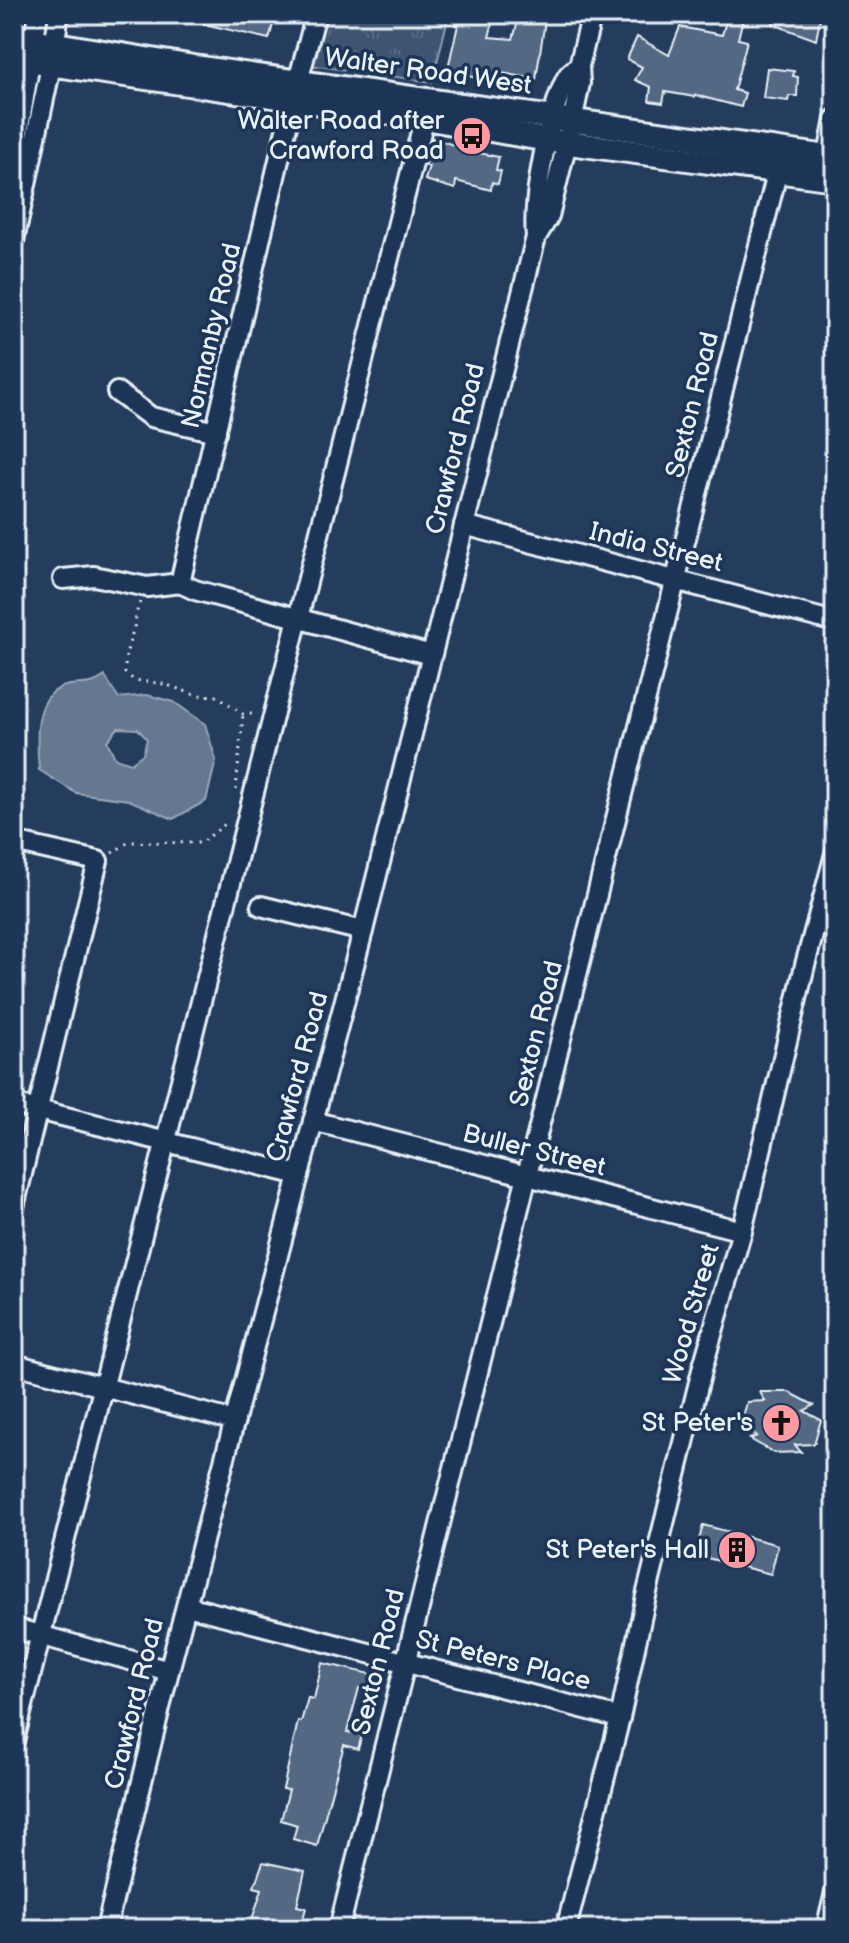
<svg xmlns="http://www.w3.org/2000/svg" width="849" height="1943" viewBox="0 0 849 1943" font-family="'Balsamiq Sans',sans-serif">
<defs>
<pattern id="park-tufts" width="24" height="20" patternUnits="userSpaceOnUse" patternTransform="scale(2)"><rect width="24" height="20" fill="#3e5472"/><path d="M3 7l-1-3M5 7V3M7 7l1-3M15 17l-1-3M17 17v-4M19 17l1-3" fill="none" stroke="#5a6d87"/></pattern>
</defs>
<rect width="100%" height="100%" fill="#253d5d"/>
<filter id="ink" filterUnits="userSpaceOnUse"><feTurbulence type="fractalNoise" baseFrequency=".0125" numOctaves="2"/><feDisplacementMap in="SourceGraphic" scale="16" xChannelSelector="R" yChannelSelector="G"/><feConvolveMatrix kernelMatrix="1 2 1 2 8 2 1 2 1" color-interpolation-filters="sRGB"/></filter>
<g filter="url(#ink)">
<path fill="url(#park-tufts)" stroke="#93a2b5" stroke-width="2" d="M316,14H449L432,82L302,64Z"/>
<path fill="#657890" stroke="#99a8ba" stroke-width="2" fill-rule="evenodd" d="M105,676L118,698L147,695L174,702L205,724L216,760L206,801L173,819L129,800L76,793L39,770C37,744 32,699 62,687C79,681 86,689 105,676ZM118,728L138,729L147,739L143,754L131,763L115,758L107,741Z"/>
<g fill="#536782" stroke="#e8f1f8" stroke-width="2">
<path d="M179,14H276L269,39L178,18Z"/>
<path d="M458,14H495L489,37L513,39L520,14H546L536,79L489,71L487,77L478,75L477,78L457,73L458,70L448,68L458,25H455Z"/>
<path d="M728,14H744L738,39L747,41L734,90L745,93L741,107L695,95V97L665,92L663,103L649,101L651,87L635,80L642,67L627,59L637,37L669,55L680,27L722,35Z"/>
<path d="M774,14H821L816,40L773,24Z"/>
<path d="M767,68L794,71L793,76L798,77L797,96H789L788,101L763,98Z"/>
<path d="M432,138L463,148V150L499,157L496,170L501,171L498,184L492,182L491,190L456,181L455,189L425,180L429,166H425Z"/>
<path d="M760,1392H789L814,1405L804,1411L821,1420L814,1444L795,1445L801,1452L774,1453L750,1439L757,1436L741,1425L747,1402L765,1401Z"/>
<path d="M703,1525L778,1545L771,1574L695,1555Z"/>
<path d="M322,1663L375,1675L372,1691L359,1688L347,1732L362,1735L358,1749L344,1745L317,1846L293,1839L297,1825L281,1820L289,1790L283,1789L298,1721L301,1722L308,1698L314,1699Z"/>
<path d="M263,1862L305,1871L297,1906L306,1908L300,1929H249L262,1889L254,1887Z"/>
</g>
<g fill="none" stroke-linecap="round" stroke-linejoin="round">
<defs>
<g id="minor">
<path d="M14,157L38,14"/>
<path d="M825,171L835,119"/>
<path d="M536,237C532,199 549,114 566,79C568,73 574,70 579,66"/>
<path d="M14,241L51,66L59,14"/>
<path d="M117,392L151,417L216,432"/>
<path d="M464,525L835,622"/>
<path d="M63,579L94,576L147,587L180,583"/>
<path d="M180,583L293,100L316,14"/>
<path d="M180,583L195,590L431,655"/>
<path d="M14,842L98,861L14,1207"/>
<path d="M261,906L363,931"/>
<path d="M14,1104L299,1175"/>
<path d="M313,1121L742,1231"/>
<path d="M14,1364L235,1421"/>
<path d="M187,1606L620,1718"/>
<path d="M14,1628L169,1671"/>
<path d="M14,1741L427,108"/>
<path d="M106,1929L169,1671L363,931L536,237L549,216L572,122L580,83L579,66L592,14"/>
<path d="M339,1929L780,161"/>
<path d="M566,1929L620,1718L646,1596L703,1366L742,1231L805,965L835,854"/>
<path d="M826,1929L835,1893"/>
</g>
<g id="major">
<path d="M14,37L194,67L835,158"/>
<path d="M14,59L425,118L547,140L835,179"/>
</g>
</defs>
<use href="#minor" stroke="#e8f1f8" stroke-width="24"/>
<use href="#major" stroke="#e8f1f8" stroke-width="28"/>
<g stroke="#e8f1f8" stroke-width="3" stroke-dasharray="2 6" stroke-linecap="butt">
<path d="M140,602C135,613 136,624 132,634C127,651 125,654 125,673L134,680L164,684L196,695L218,696L243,714H257"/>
<path d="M236,790L243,714"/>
<path d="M112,853L129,842L201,843L229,821"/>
</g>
<use href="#minor" stroke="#1d3557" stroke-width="18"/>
<use href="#major" stroke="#1d3557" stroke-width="22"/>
</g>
</g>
<defs>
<symbol id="bus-disc" viewBox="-11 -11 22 22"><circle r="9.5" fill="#ff9aa2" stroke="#1d3557"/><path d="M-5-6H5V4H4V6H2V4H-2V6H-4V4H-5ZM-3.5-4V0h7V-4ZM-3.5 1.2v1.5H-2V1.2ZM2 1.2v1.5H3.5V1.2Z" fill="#111"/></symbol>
<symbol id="church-disc" viewBox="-11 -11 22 22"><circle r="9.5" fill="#ff9aa2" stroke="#1d3557"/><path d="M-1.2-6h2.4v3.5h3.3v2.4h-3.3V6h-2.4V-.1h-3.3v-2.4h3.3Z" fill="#111"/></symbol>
<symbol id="building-disc" viewBox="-11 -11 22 22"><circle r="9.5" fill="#ff9aa2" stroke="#1d3557"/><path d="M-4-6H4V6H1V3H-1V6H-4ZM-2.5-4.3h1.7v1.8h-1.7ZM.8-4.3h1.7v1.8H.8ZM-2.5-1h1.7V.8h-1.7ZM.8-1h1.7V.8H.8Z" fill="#111"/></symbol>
</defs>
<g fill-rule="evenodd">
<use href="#bus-disc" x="450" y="114" width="44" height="44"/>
<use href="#church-disc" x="759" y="1401" width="44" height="44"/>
<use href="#building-disc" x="715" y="1528" width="44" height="44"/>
</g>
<g text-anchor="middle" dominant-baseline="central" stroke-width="7" stroke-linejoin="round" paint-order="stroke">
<g font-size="26" fill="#e8f1f8" stroke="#1d3557">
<text transform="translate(428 72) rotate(8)">Walter Road West</text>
<text transform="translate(212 336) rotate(-77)">Normanby Road</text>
<text transform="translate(693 405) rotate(-76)">Sexton Road</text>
<text transform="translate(456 449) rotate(-76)">Crawford Road</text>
<text transform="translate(656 548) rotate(14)">India Street</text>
<text transform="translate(537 1034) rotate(-76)">Sexton Road</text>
<text transform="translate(298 1077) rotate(-75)">Crawford Road</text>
<text transform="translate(534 1151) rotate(14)">Buller Street</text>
<text transform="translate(692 1314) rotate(-74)">Wood Street</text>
<text transform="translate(503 1661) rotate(14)">St Peters Place</text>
<text transform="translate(379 1662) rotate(-76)">Sexton Road</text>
<text transform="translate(135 1704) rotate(-76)">Crawford Road</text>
</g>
<g font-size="26" fill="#e8f1f8" stroke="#1d3557" text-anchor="end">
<text x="444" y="121">Walter Road after<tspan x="444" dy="30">Crawford Road</tspan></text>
<text x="753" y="1423">St Peter's</text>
<text x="709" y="1550">St Peter's Hall</text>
</g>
</g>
<rect width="849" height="1943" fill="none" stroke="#1d3557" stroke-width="48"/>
<rect x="24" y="24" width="801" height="1895" fill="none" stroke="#e8f1f8" stroke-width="3" filter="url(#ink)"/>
</svg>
